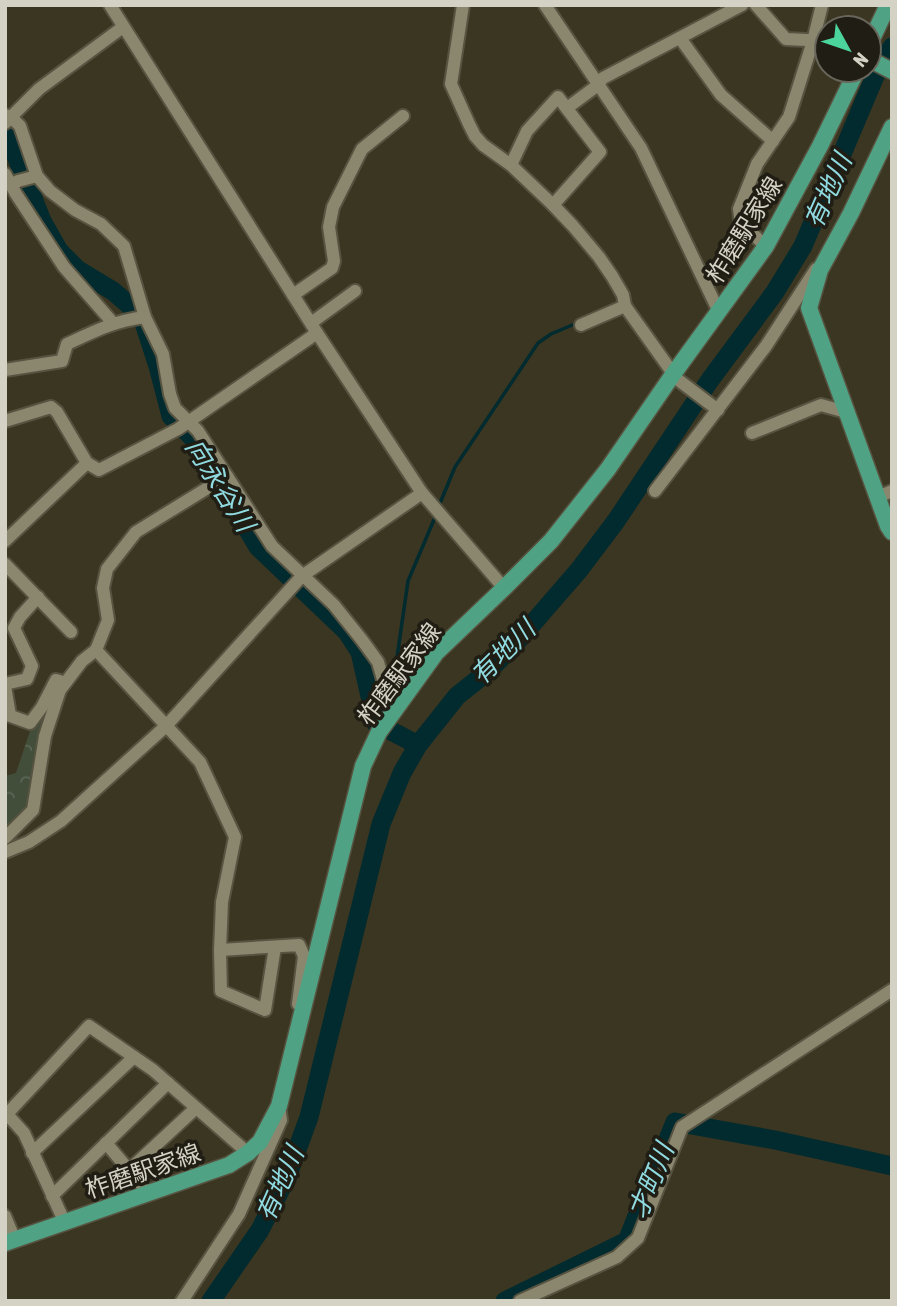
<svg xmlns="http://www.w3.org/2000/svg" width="897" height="1306" viewBox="0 0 897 1306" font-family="'Asap Condensed','Noto Sans JP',sans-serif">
<defs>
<pattern id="forest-crowns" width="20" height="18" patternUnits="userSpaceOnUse" patternTransform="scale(1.75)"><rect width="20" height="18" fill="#424e3a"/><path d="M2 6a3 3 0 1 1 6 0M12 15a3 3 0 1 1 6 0" fill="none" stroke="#5c6655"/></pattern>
</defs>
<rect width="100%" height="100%" fill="#3b3621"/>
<path fill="url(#forest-crowns)" d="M55,687L31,808L5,835V776L16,773L31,728Z"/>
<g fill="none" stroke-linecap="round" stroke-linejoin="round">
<g stroke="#012b2f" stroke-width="3.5">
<path d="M438,508L455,467L538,343L551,334L577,323"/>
<path d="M392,692L408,581L436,515"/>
<path d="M371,704L380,702"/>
</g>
<g stroke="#012b2f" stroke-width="19">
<path d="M5,134L9,138L42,221L59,251L78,270L113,291L136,311L144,323L158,366L171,416L194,439L258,547L347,632L360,652L376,723L418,745"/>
<path d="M211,1301L260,1230L287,1177L309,1117L381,824L402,773L418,745L457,696L487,672L514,645L579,570L616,521L710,380L775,292L803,246L875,76L892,47"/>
<path d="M505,1301L627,1241L675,1122L775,1140L892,1166"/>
</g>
<defs>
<g id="minor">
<path d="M110,5L317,333L422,493L504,588"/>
<path d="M463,5L451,84L469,124L475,136L483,145L511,165L553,205L573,226L599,257L612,276L623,295L625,306"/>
<path d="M545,5L641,148L719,312"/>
<path d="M756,5L786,39L827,41"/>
<path d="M680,38L721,95L773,141"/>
<path d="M567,108L594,88L603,78L742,5"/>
<path d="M5,115L11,117L20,126L37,176L50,191L75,210L101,224L124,246L145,317L163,354L170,394L175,408L198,431L272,546L334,605L362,640L378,662L388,697L397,706"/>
<path d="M5,123L39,89L123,27"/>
<path d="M511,165L527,131L558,97L600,152L553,205"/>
<path d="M5,174L16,194L64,267L113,323"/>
<path d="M11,185L18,181L37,176"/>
<path d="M766,246L741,224L739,209L757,164L789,117L813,41L822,5"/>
<path d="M293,295L332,268L334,261L329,227L333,207L362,149L403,116"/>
<path d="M311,323L355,291"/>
<path d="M581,325L625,306L677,379L718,410"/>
<path d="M5,370L62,361L67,344C95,331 114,321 145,317"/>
<path d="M5,421L51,407L57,412L87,463L99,470L178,429L317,333"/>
<path d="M752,433L821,405L846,412"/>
<path d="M227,476L136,532L107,569L103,588L108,620L96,650L200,762L235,837L222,902L220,950L221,991L265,1010L275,947"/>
<path d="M655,491L766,346L816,269L820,270"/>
<path d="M878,497L892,491"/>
<path d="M5,541L87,463"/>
<path d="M5,564L71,632"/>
<path d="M5,684L27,679L32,666L14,628L20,617L38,597"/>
<path d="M5,686L10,715"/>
<path d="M5,714L30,723L42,707L56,680L60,681"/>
<path d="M5,838L33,810L45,736L60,690L82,661L96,650"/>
<path d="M5,852L29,842L61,821L166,726L302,576L422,493"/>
<path d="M220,950L299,945L304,956L298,1004"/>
<path d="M5,1112L24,1133L65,1223"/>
<path d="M7,1114L89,1026L153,1070L248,1153"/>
<path d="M106,1143L145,1189L147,1194"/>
<path d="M32,1153L134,1057"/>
<path d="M129,1170L196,1108"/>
<path d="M52,1196L168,1083"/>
<path d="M5,1216L15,1240"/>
<path d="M182,1301L239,1214L281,1120L279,1106"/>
<path d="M520,1301L617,1257L638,1238L682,1127L892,990"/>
</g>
<g id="major">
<path d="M869,45L888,5"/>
<path d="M869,59L892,71"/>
<path d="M892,127L851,213L820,270L809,308L888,526L892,532"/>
<path d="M5,1243L229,1165L248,1153L260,1142L279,1106L363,766L379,732L436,653L504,588L551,541L608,469L674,373L766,246L820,146L857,70"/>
</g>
</defs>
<use href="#minor" stroke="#575341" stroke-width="16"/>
<use href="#major" stroke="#575341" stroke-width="19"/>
<use href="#minor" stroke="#8b866e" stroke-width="12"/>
<use href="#major" stroke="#50a284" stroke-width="16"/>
</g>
<g text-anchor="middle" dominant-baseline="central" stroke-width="7" stroke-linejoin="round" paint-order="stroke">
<g font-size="24" fill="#d4d1c5" stroke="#201d14">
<text transform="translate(744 230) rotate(-58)">柞磨駅家線</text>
<text transform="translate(399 674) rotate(-53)">柞磨駅家線</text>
<text transform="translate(143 1171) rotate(-19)">柞磨駅家線</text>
</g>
<g font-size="26" font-style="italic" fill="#90dbe1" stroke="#201d14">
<text transform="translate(828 191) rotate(-66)">有地川</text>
<text transform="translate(220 485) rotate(58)">向永谷川</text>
<text transform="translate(503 652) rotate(-45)">有地川</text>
<text transform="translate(651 1181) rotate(-68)">才町川</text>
<text transform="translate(280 1184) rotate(-66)">有地川</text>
</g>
</g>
<rect width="897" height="1306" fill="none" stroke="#d4d1c5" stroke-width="14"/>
<g transform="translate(848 49) rotate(130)"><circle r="33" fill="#201d14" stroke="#68655b" stroke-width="2"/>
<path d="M0-5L12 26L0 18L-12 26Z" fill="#4bd49b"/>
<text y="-10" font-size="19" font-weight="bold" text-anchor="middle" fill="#d4d1c5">N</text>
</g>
</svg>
